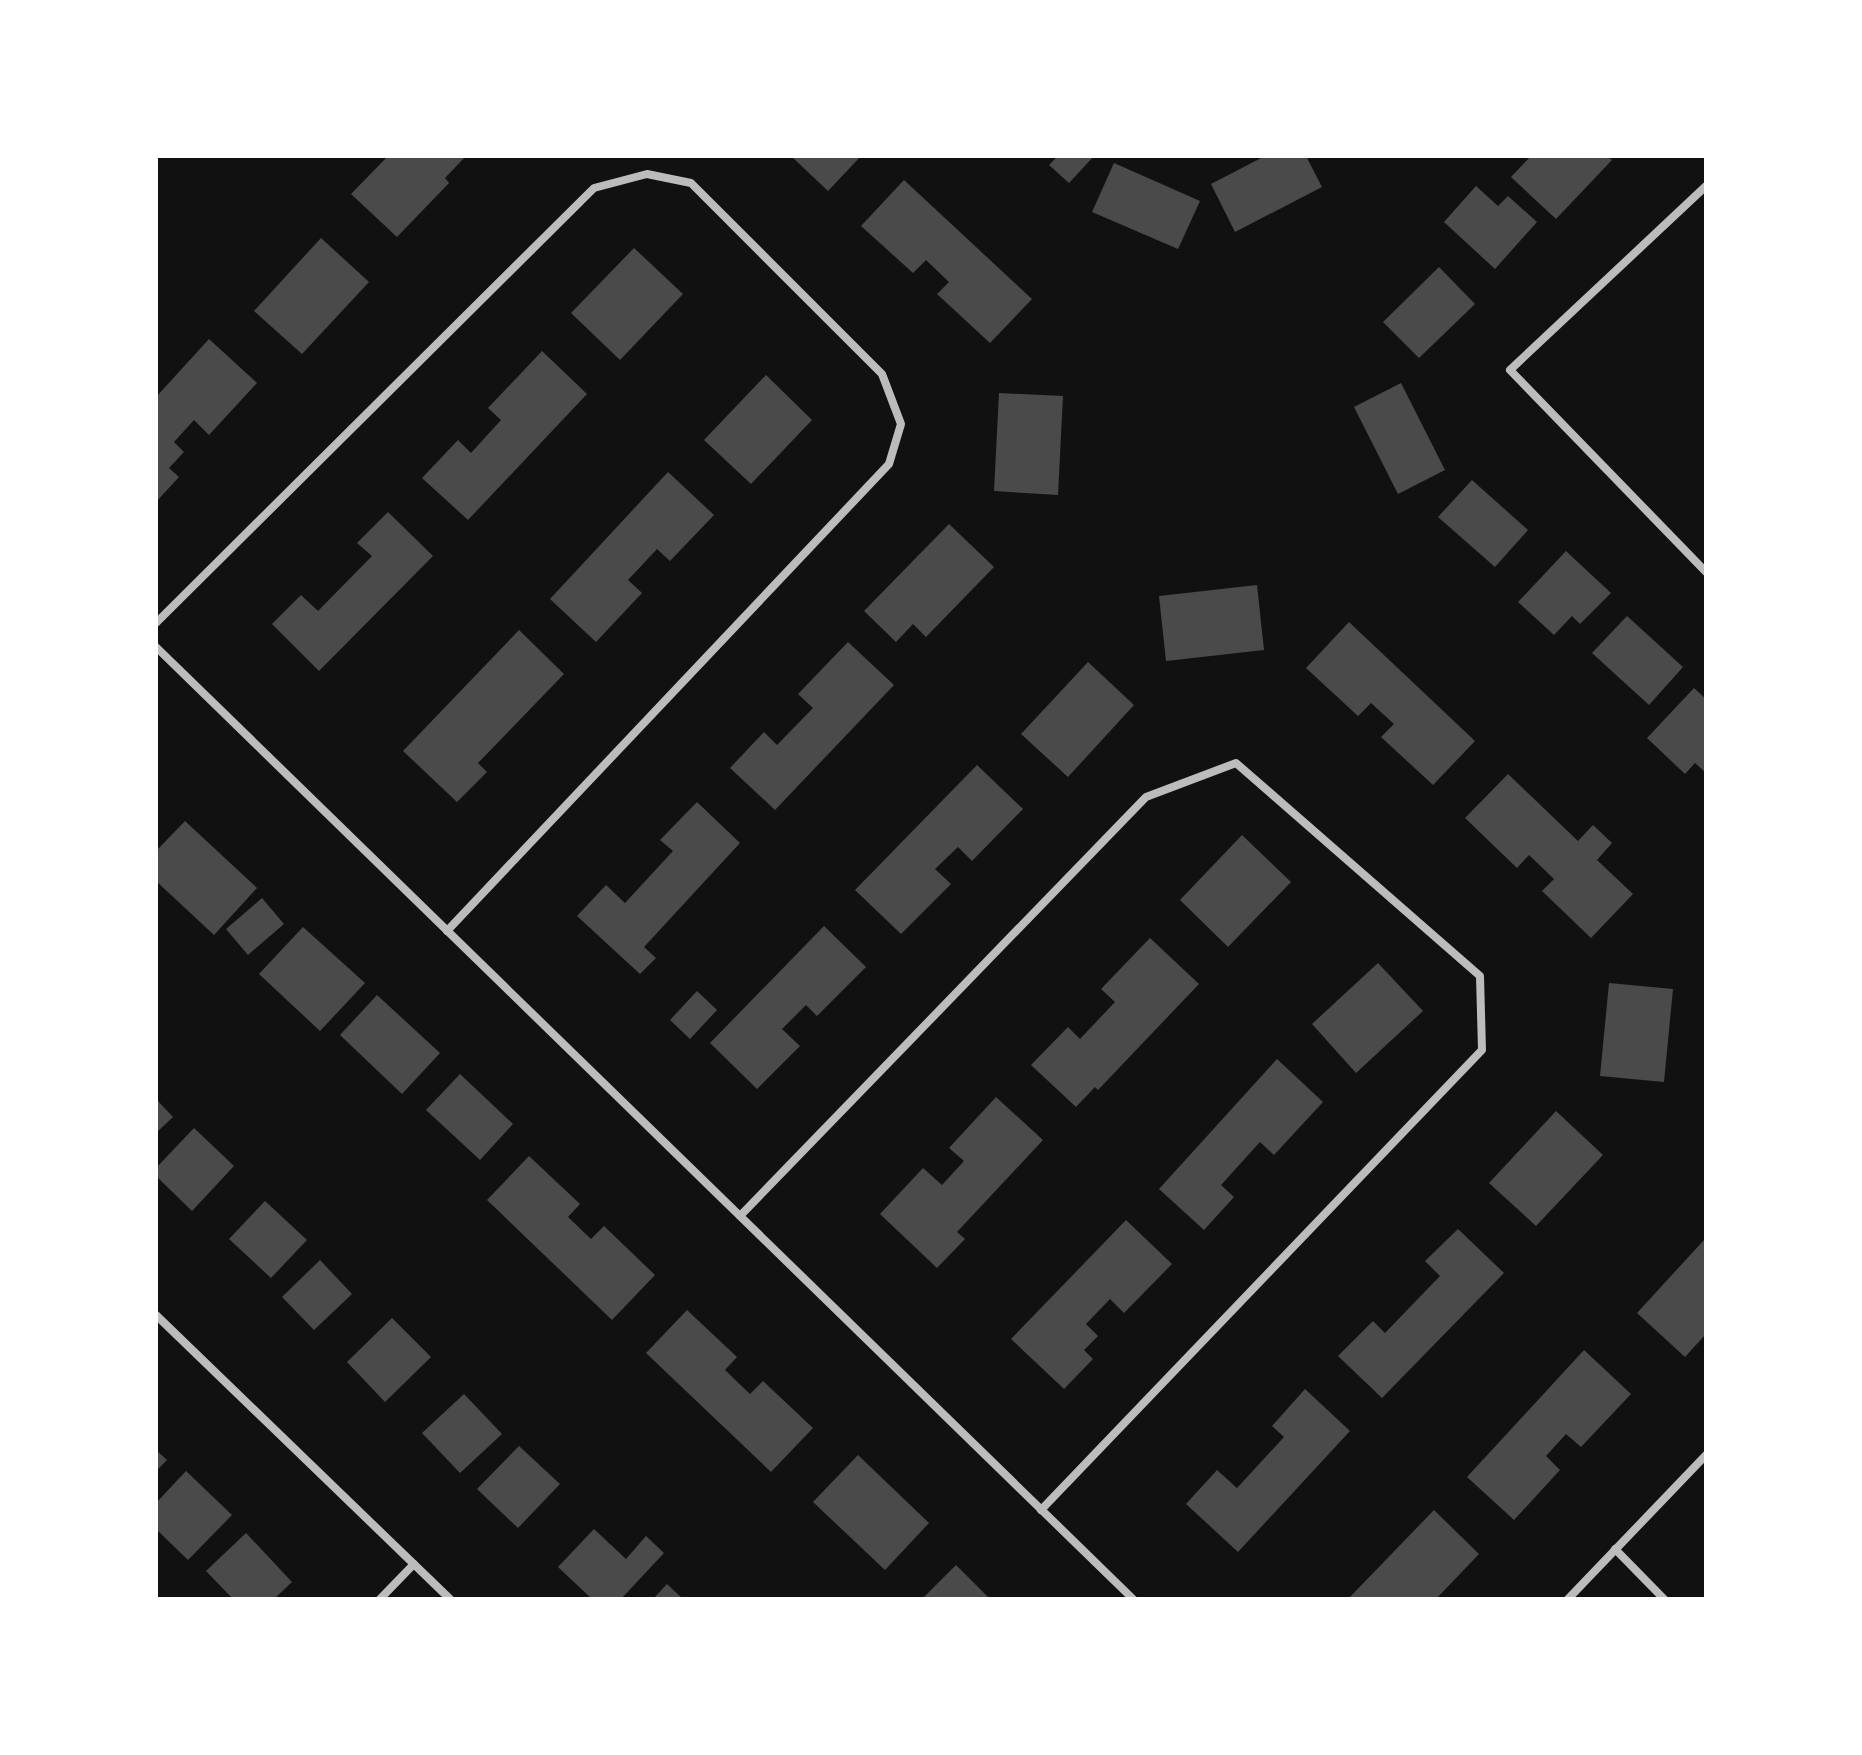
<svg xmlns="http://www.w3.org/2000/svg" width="1862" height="1755" viewBox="0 0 1862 1755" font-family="'Exo 2',sans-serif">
<rect width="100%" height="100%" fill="#111"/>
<g fill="#4a4a4a">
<path d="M388,156H466L445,178L449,183L397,237L351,194Z"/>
<path d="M791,156H861L828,191Z"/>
<path d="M1058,156H1094L1069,183L1049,165Z"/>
<path d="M1265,156H1306L1322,187L1235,232L1211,184Z"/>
<path d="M1531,156H1607L1612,160L1556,219L1511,177Z"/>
<path d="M1114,163L1200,201L1178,249L1092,212Z"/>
<path d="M904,180L1032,299L990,343L937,294L949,282L926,260L913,273L861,226Z"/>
<path d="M1476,186L1498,206L1508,196L1537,222L1495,269L1444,222Z"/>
<path d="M321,238L369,282L302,354L254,311Z"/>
<path d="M634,248L683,294L620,360L571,313Z"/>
<path d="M1439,267L1475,304L1419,358L1383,322Z"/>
<path d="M209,339L257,383L209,435L194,420L174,442L184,452L169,468L179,477L156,502V397Z"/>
<path d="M542,351L587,394L468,520L422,478L458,440L471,453L501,420L488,408Z"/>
<path d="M766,375L812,420L751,484L704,440Z"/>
<path d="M1401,383L1445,470L1398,494L1354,407Z"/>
<path d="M999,393L1063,396L1058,495L994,491Z"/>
<path d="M668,472L714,515L670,561L657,549L628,580L642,593L596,642L550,599Z"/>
<path d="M1472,480L1528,530L1495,567L1438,517Z"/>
<path d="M388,512L433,556L319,671L272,624L301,595L318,611L372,556L357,543Z"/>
<path d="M949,524L994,567L926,637L913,624L896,642L864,611Z"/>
<path d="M1566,551L1611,593L1580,624L1572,616L1554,635L1518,602Z"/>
<path d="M1257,585L1264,650L1166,661L1159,596Z"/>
<path d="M1627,616L1683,667L1649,705L1592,653Z"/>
<path d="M1349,622L1475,741L1433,785L1381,737L1394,724L1371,703L1358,716L1306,668Z"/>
<path d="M519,630L564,674L478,763L487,772L457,802L403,751Z"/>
<path d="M848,642L894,685L775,810L730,768L764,732L777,745L813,708L798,694Z"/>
<path d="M1088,662L1134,705L1068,777L1021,734Z"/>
<path d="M1694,688L1706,699V773L1695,763L1685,774L1647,738Z"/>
<path d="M977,765L1023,809L972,861L958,847L935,869L951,884L901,934L855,890Z"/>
<path d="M1508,774L1578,841L1593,825L1612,843L1597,860L1633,894L1591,938L1542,891L1554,879L1529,855L1517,868L1465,818Z"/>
<path d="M697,802L740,843L644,947L656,958L640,974L577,916L606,885L625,903L673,851L660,840Z"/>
<path d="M185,821L257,888L214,935L156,881V851Z"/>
<path d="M1242,835L1291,882L1228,947L1180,900Z"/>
<path d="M262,898L284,924L248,955L226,929Z"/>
<path d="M824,926L866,967L817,1016L806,1005L782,1029L800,1046L757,1089L710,1043Z"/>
<path d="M303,927L365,983L320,1031L259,974Z"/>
<path d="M1150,938L1199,984L1098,1090L1095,1087L1076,1107L1031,1065L1068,1027L1080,1039L1115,1002L1101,989Z"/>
<path d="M1378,963L1423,1011L1356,1073L1312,1024Z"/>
<path d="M1609,983L1673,989L1664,1082L1600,1076Z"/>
<path d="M697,991L717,1010L690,1039L670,1020Z"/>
<path d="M377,995L440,1053L402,1094L340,1035Z"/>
<path d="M1277,1059L1323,1102L1274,1155L1260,1142L1221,1185L1234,1197L1204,1230L1159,1189Z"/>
<path d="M460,1074L513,1124L480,1160L426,1110Z"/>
<path d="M996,1097L1043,1140L957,1232L965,1239L937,1268L880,1214L923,1168L942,1185L964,1161L949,1148Z"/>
<path d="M156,1099L173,1117L156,1133Z"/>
<path d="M1556,1111L1603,1155L1536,1226L1489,1183Z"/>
<path d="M194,1128L234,1166L192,1211L156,1176V1168Z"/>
<path d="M529,1156L580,1204L568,1217L591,1239L604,1226L655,1275L612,1320L487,1200Z"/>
<path d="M265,1201L307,1240L271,1278L229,1239Z"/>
<path d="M1126,1220L1172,1264L1124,1313L1110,1299L1086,1324L1098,1336L1084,1350L1093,1359L1064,1389L1011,1339Z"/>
<path d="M1458,1229L1504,1273L1382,1398L1338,1356L1373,1321L1385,1333L1440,1276L1425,1261Z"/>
<path d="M1704,1240L1706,1334L1685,1357L1637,1313Z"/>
<path d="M320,1260L352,1294L314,1330L282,1297Z"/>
<path d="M687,1310L737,1357L725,1370L750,1394L763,1381L813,1428L771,1472L646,1353Z"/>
<path d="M392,1318L431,1357L385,1402L347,1362Z"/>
<path d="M1584,1350L1631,1394L1581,1447L1566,1434L1546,1456L1560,1470L1514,1520L1467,1477Z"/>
<path d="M1305,1389L1350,1431L1238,1552L1186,1504L1217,1470L1237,1488L1284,1437L1272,1426Z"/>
<path d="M464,1394L502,1434L460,1473L422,1433Z"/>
<path d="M519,1446L560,1484L518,1528L477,1489Z"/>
<path d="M156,1450L167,1460L156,1471Z"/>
<path d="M858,1455L929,1523L885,1570L813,1502Z"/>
<path d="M186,1471L232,1515L188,1560L156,1529V1503Z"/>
<path d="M1434,1510L1479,1554L1436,1599H1348Z"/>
<path d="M594,1529L626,1559L646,1536L664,1553L621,1599H592L558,1567Z"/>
<path d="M246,1533L292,1582L274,1599H233L206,1571Z"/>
<path d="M956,1565L990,1599H922Z"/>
<path d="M667,1584L683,1599H653Z"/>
</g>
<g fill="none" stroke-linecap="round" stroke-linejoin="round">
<g stroke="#bcbcbc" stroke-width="8">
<path d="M1706,186L1510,370L1706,572"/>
<path d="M156,623L594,188L647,174L691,183L882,374L901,424L889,464L447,931"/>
<path d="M156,647L1133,1599"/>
<path d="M740,1216L1146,797L1236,763L1480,976L1482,1050L1041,1510"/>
<path d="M156,1315L450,1599"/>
<path d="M1615,1549L1664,1599"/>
<path d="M380,1599L414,1564"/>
<path d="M1568,1599L1706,1455"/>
</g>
</g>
<rect width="1862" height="1755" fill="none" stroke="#ffffff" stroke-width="316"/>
</svg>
